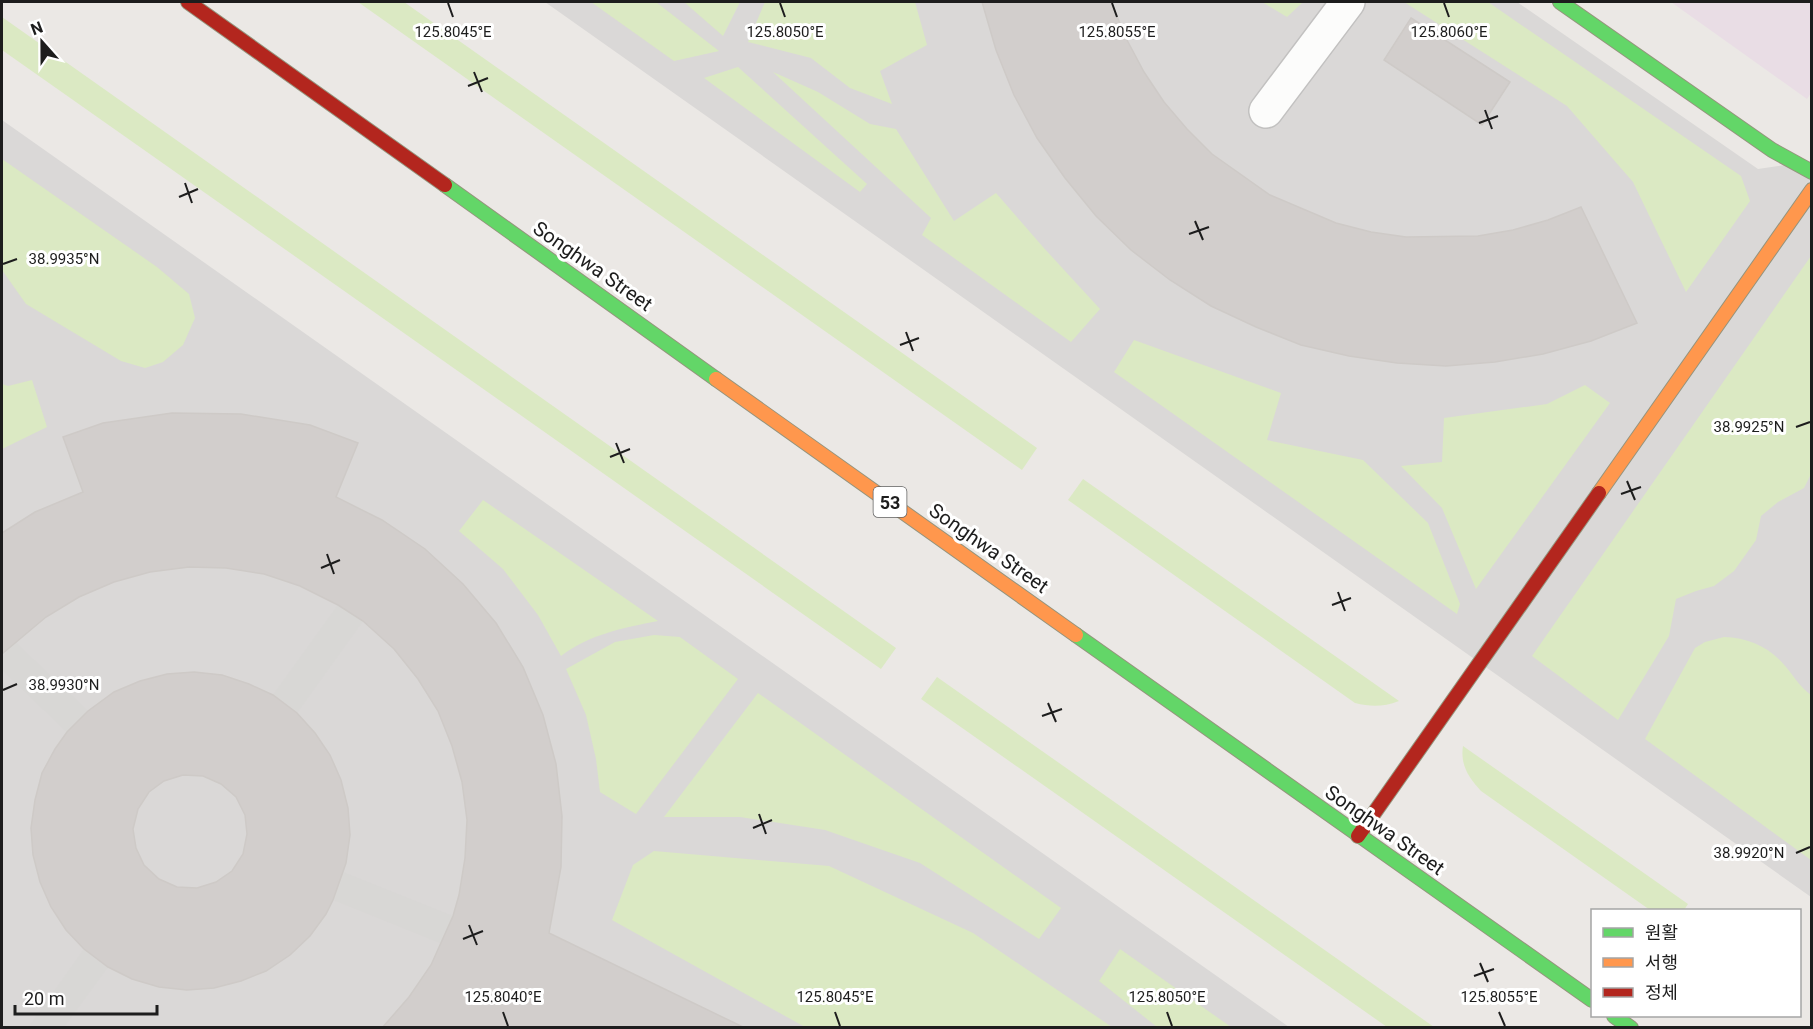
<svg xmlns="http://www.w3.org/2000/svg" width="1813" height="1029" viewBox="0 0 1813 1029" font-family="Roboto,'Noto Sans KR',sans-serif">
<rect width="100%" height="100%" fill="#ebe8e5"/>
<g fill="#dad8d7">
<path d="M545,2H1517L1758,169L1811,161V897Z"/>
<path d="M2,120L1289,1027H2Z"/>
</g>
<path fill="#e9dde5" d="M1671,2H1811V93L1807,99Z"/>
<g fill="#dbe9c3">
<path d="M358,2H404L1037,448L1022,470Z"/>
<path d="M591,2H656L719,51L674,61Z"/>
<path d="M684,2H740L723,36Z"/>
<path d="M765,2H915L927,45L880,71L892,104L850,88L811,58L748,42Z"/>
<path d="M1262,2H1303L1287,17Z"/>
<path d="M1404,2H1488L1741,176L1750,201L1686,292L1633,182L1567,106Z"/>
<path d="M2,17L896,648L881,669L2,50Z"/>
<path d="M738,67L867,184L860,192L704,78Z"/>
<path d="M773,72L818,92L870,124L896,129L954,221L996,193L1043,247L1100,309L1071,342L922,235L931,218Z"/>
<path d="M2,159L157,267L189,294L195,318L183,345L163,362L145,368L121,361L26,304L2,270Z"/>
<path d="M1811,256V474L1804,488L1778,502L1761,516L1756,540L1734,571L1714,586L1696,591L1676,599L1669,636L1618,720L1532,656Z"/>
<path d="M1134,340L1281,393L1267,440L1363,460L1428,523L1460,604L1457,614L1114,372Z"/>
<path d="M32,380L47,427L2,449V384L8,386Z"/>
<path d="M1585,385L1610,403L1476,589L1442,508L1401,466L1442,462L1444,418L1547,404Z"/>
<path d="M1083,479L1399,701C1383,707 1371,707 1355,703L1068,500Z"/>
<path d="M483,500L658,621C623,628 590,634 561,656L538,615L503,569L459,531Z"/>
<path d="M654,635L680,637L738,679L636,814L600,792L596,759L586,715L566,669L615,642Z"/>
<path d="M1724,637C1749,638 1770,647 1786,667C1796,679 1799,686 1811,695V860L1645,739L1695,648L1705,642Z"/>
<path d="M937,677L1434,1027H1387L921,699Z"/>
<path d="M758,693L1061,908L1039,939L920,863L825,830L740,817H664Z"/>
<path d="M1463,746L1688,904L1684,910H1650L1481,791C1469,778 1460,765 1463,746Z"/>
<path d="M654,851L829,866L973,933L1112,1027H805L612,920L633,865Z"/>
<path d="M1120,949L1231,1027H1157L1099,981Z"/>
</g>
<g fill="#d8d7d5">
<path d="M338,605L363,621L297,713L273,695Z"/>
<path d="M15,642L88,711L67,732L2,670V658Z"/>
<path d="M343,872L453,916L442,944L333,900Z"/>
<path d="M84,949L108,967L64,1027L28,1028Z"/>
</g>
<g fill="#d2cecc" stroke="#cecac7" stroke-width="1.5" fill-rule="evenodd">
<path d="M982,2H1111L1127,40L1144,72L1164,102L1187,129L1212,154L1270,195L1336,223L1371,232L1406,237L1478,236L1513,230L1548,220L1581,207L1637,323L1591,341L1543,354L1495,362L1446,366L1397,363L1349,356L1301,345L1256,327L1211,306L1170,280L1131,250L1096,216L1065,178L1037,138L1014,95L996,50Z"/>
<path d="M1411,18L1510,82L1482,125L1384,60Z"/>
<path d="M172,413L241,414L310,425L358,443L336,497L382,520L425,549L463,584L496,623L523,667L543,715L556,764L562,816L561,867L549,933L745,1028H382L409,997L431,965L453,916L459,895L465,858L467,820L462,782L452,746L438,711L418,679L394,649L363,621L338,605L300,586L264,574L226,568L189,567L150,572L114,582L79,597L46,617L2,654V533L35,512L83,492L63,437L103,423Z"/>
<path d="M194,672L222,675L249,684L273,695L297,713L315,733L330,755L341,780L348,808L350,835L346,863L333,900L326,914L310,936L290,955L266,971L241,981L214,988L187,990L159,987L132,979L108,967L84,949L66,930L51,907L40,882L33,855L31,828L35,800L42,773L55,749L67,732L88,711L114,692L140,681L167,674ZM183,775L203,776L221,784L236,797L245,815L247,834L243,854L232,871L216,882L197,888L177,887L159,879L144,865L136,848L133,829L138,809L149,792L164,781Z"/>
</g>
<g fill="none" stroke-linecap="round" stroke-linejoin="round">
<defs>
<path id="street" d="M1266,111L1348,2"/>
<g id="fast">
<path d="M1560,2L1772,150L1812,172"/>
<path d="M445,185L716,379"/>
<path d="M1076,635L1592,1000"/>
<path d="M1614,1016L1631,1028"/>
</g>
<g id="slow">
<path d="M716,379L1076,635"/>
<path d="M1599,493L1812,190"/>
</g>
<g id="jam">
<path d="M188,2L445,185"/>
<path d="M1358,836L1599,493"/>
</g>
</defs>
<use href="#street" stroke="#c2c1c0" stroke-width="36"/>
<use href="#fast" stroke="#95947d" stroke-width="16"/>
<use href="#slow" stroke="#95947d" stroke-width="16"/>
<use href="#jam" stroke="#95947d" stroke-width="16"/>
<use href="#street" stroke="#fcfcfb" stroke-width="33"/>
<use href="#fast" stroke="#63d668" stroke-width="14"/>
<use href="#slow" stroke="#ff974d" stroke-width="14"/>
<use href="#jam" stroke="#b3261e" stroke-width="14"/>
</g>
<path fill="none" stroke="#1d1d1d" stroke-width="2" d="M448,3L453,17M780,3L785,17M1112,3L1117,17M1444,3L1449,17M474,72L482,92M468,86L488,78M1485,110L1492,129M1479,123L1498,116M185,183L192,203M179,197L198,189M1195,221L1203,240M1189,234L1209,227M3,264L17,259M906,332L913,351M900,345L919,338M1796,427L1810,422M616,443L624,463M610,457L630,449M1627,481L1635,500M1621,494L1641,487M327,554L334,574M321,568L340,560M1338,592L1345,611M1332,605L1351,598M3,690L17,684M1048,703L1056,722M1042,716L1062,709M759,814L766,834M753,828L772,820M1796,853L1810,847M469,925L477,945M463,939L483,931M1480,963L1488,982M1474,976L1494,969M503,1012L508,1026M835,1012L840,1026M1167,1012L1172,1026M1499,1012L1505,1026"/>
<g text-anchor="middle" dominant-baseline="central" stroke-width="6" stroke-linejoin="round" paint-order="stroke">
<rect fill="#fff" stroke="#616161" stroke-width="1.5" x="873.5" y="487" width="33" height="30" rx="4.5"/>
<g font-size="18" font-weight="bold" fill="#1d1d1d">
<text x="890" y="502">53</text>
</g>
<g font-size="20" fill="#1d1d1d" stroke="#fff">
<text transform="translate(593 266) rotate(35)">Songhwa Street</text>
<text transform="translate(989 548) rotate(35)">Songhwa Street</text>
<text transform="translate(1385 830) rotate(35)">Songhwa Street</text>
</g>
</g>
<g font-size="15" text-anchor="middle" fill="#1d1d1d" stroke="#fff" stroke-width="6" stroke-linejoin="round" paint-order="stroke">
<text x="453" y="37">125.8045°E</text>
<text x="785" y="37">125.8050°E</text>
<text x="1117" y="37">125.8055°E</text>
<text x="1449" y="37">125.8060°E</text>
<text x="64" y="264">38.9935°N</text>
<text x="1749" y="432">38.9925°N</text>
<text x="64" y="690">38.9930°N</text>
<text x="1749" y="858">38.9920°N</text>
<text x="503" y="1002">125.8040°E</text>
<text x="835" y="1002">125.8045°E</text>
<text x="1167" y="1002">125.8050°E</text>
<text x="1499" y="1002">125.8055°E</text>
</g>
<rect width="1813" height="1029" fill="none" stroke="#1d1d1d" stroke-width="6"/>
<rect x="1591" y="909" width="210" height="108" fill="#ffffff" stroke="#a5a5a5" stroke-width="1.5"/>
<rect x="1603" y="928" width="30" height="9" fill="#63d668" stroke="#a5a5a5" stroke-width="1.5"/>
<text x="1645" y="939" font-size="18" fill="#1d1d1d">원활</text>
<rect x="1603" y="958" width="30" height="9" fill="#ff974d" stroke="#a5a5a5" stroke-width="1.5"/>
<text x="1645" y="969" font-size="18" fill="#1d1d1d">서행</text>
<rect x="1603" y="988" width="30" height="9" fill="#b3261e" stroke="#a5a5a5" stroke-width="1.5"/>
<text x="1645" y="999" font-size="18" fill="#1d1d1d">정체</text>
<g transform="translate(42 42) rotate(339)" stroke="#ffffff" stroke-width="4.5" paint-order="stroke">
<path d="M0-4.5L10 22L0 15L-10 22Z" fill="#1d1d1d"/>
<text y="-9" font-size="16" font-weight="bold" text-anchor="middle" fill="#1d1d1d">N</text>
</g>
<path d="M15 1005v9h142v-9" fill="none" stroke="#1d1d1d" stroke-width="3"/>
<text x="24" y="1005" font-size="18" fill="#1d1d1d" stroke="#ffffff" stroke-width="4.5" paint-order="stroke">20 m</text>
</svg>
